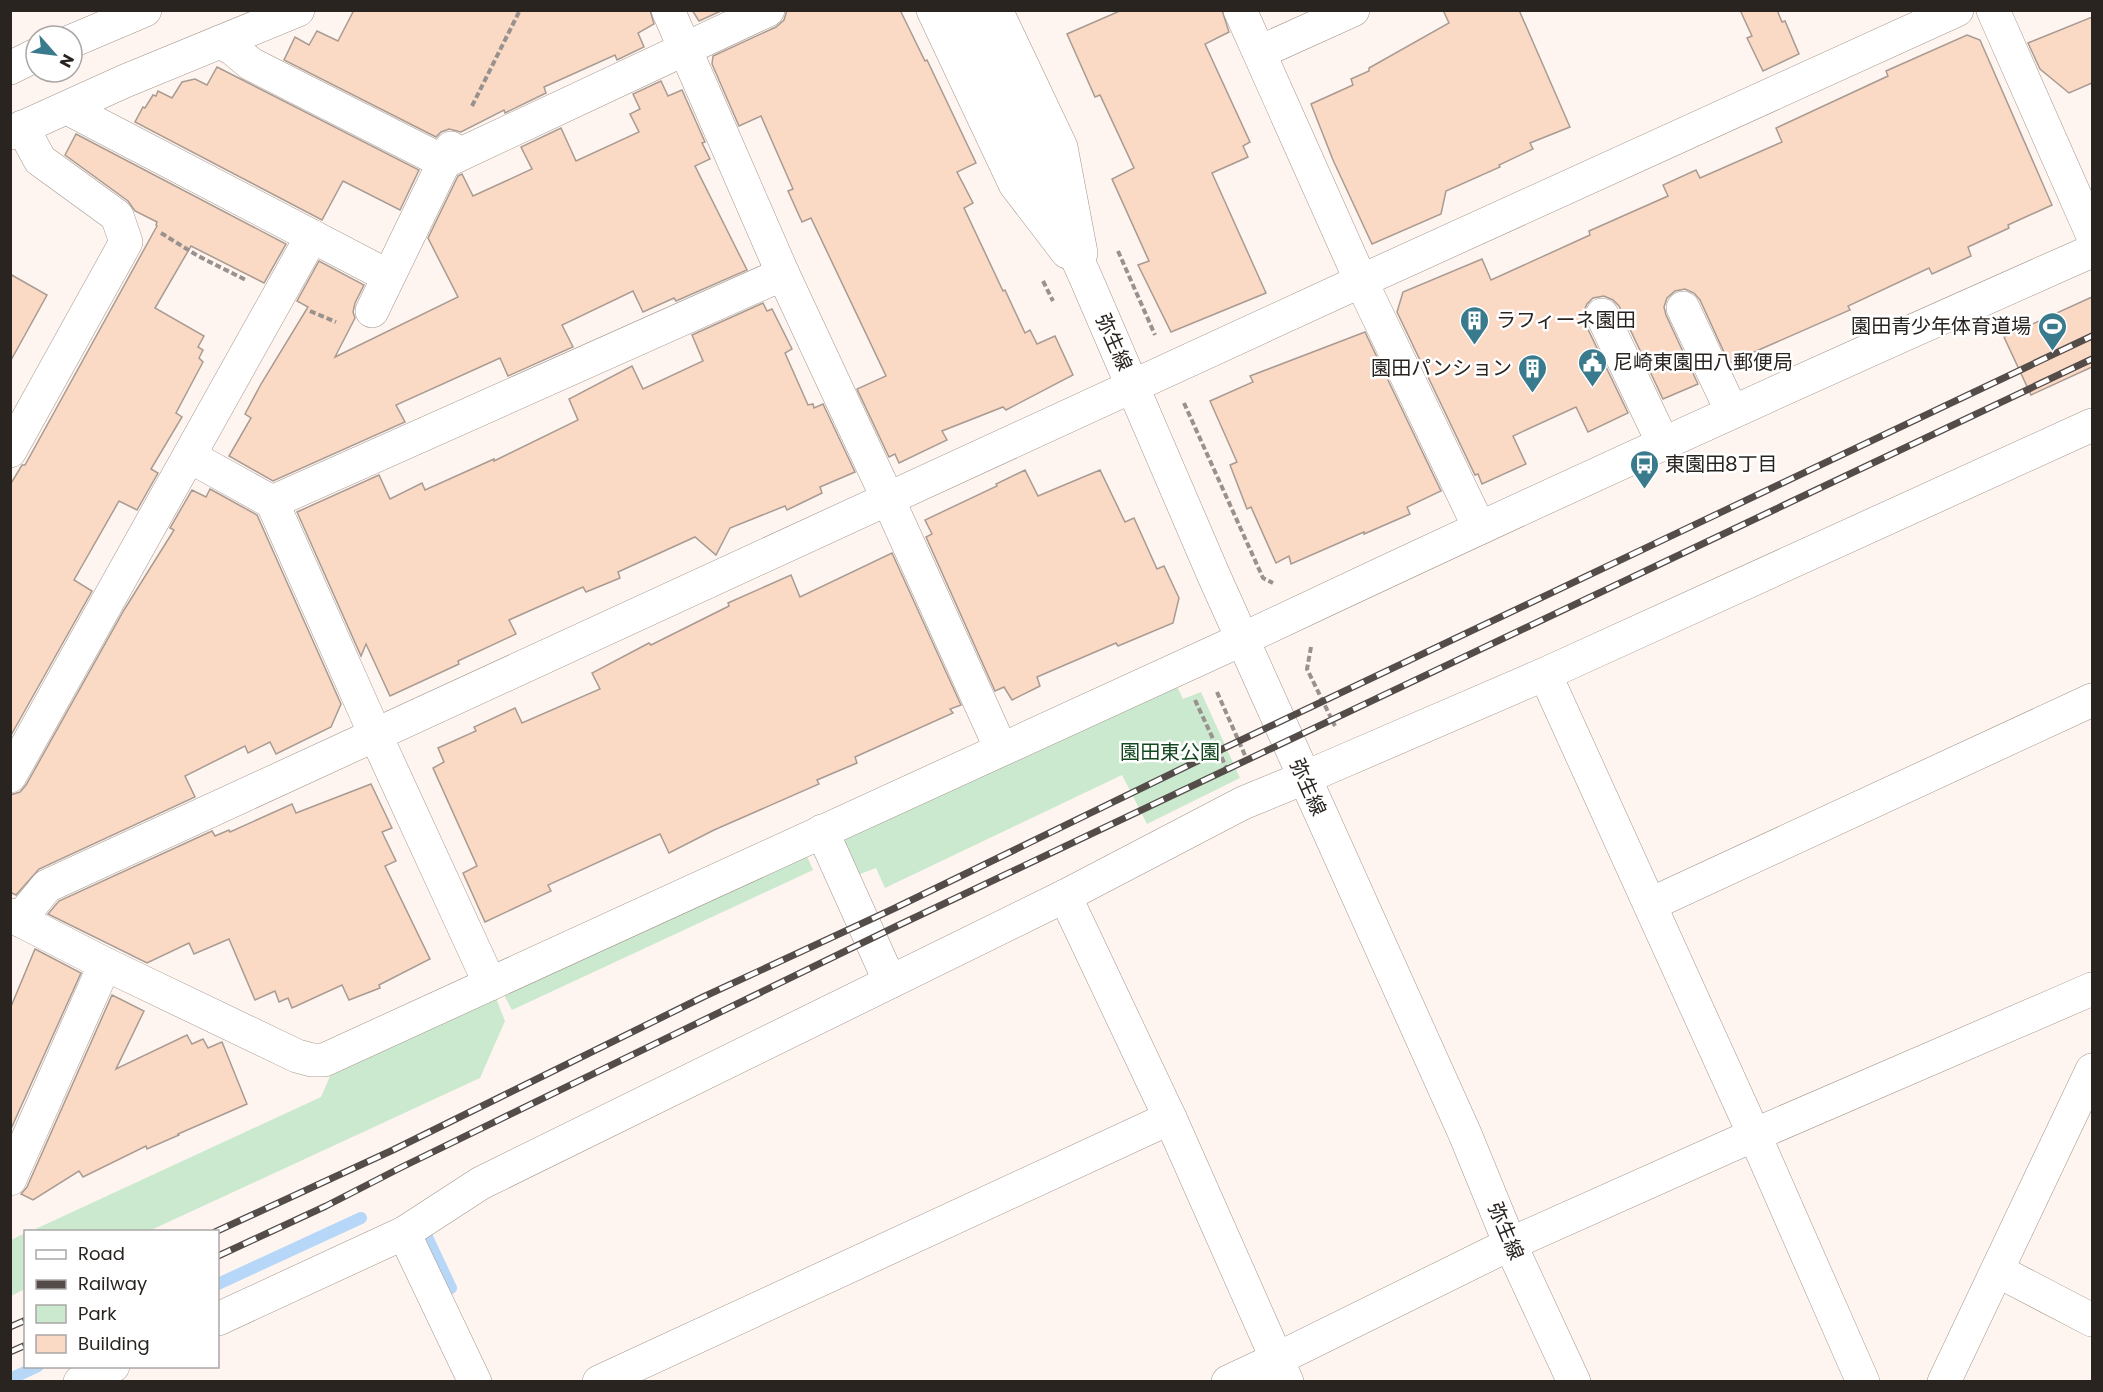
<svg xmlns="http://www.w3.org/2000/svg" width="2103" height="1392" viewBox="0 0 2103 1392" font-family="Poppins,'Noto Sans JP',sans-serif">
<rect width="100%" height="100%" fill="#fef5f0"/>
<g fill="#cbe9ce">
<path d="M1177,686L1183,699L1201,692L1240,778L1147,824L1122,775L885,888L876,868L855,876L839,842Z"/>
<path d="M806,854L813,870L512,1010L504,995Z"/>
<path d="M496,998L505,1021L480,1078L149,1231L29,1232L321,1097L330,1076Z"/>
<path d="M25,1233V1289L11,1296V1240Z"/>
</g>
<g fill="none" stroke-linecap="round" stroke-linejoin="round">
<g stroke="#b7d7f8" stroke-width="12">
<path d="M427,1237L451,1288"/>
<path d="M218,1284L361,1218"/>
<path d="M10,1379L38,1366"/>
</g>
</g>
<g fill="#fad9c5" stroke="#a99b92" stroke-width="1.5">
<path d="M354,10H650L654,24L638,33L644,47L617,60L615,55L544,87L546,93L505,113L504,110L461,132L449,129L441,132L436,137L284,60L295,37L309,45L317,31L338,41Z"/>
<path d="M692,10H723L699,21Z"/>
<path d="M787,10H900L925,61L927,60L976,163L957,172L973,203L964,208L1003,291L1005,290L1025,333L1030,330L1037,344L1055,336L1073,375L1006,410L1003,407L942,431L947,440L899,463L895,454L889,457L857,389L886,376L811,218L802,222L788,191L793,189L761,116L739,126L712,64L713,56L776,27L784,20Z"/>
<path d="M1122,10H1222L1229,32L1205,44L1250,142L1243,146L1248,157L1212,173L1266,293L1171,332L1138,265L1149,261L1112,179L1134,168L1100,95L1095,97L1067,34Z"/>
<path d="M1443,10H1519L1570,127L1530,143L1533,149L1499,165L1500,167L1446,191L1441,214L1372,244L1333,160L1311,104L1353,85L1351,79L1369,71V68L1449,23Z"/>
<path d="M1740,10H1777L1782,22L1785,21L1799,54L1763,71L1747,38L1752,36Z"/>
<path d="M2092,17V83L2069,93L2040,69L2028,43Z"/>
<path d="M1967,35L1980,40L2052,205L2008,225L2009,228L1968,247L1971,256L1932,274L1929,268L1848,306L1850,310L1729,363L1700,300L1694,293L1685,289L1675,291L1667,298L1664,307L1666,315L1698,384L1663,399L1619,306L1613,300L1604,296L1593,298L1587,304L1583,313L1585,323L1628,413L1588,432L1576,407L1513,436L1526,464L1482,484L1478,474L1475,475L1397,312L1403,292L1482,259L1491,280L1590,235L1589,231L1668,196L1663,185L1696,170L1700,178L1782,142L1776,128L1888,76L1886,71Z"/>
<path d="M217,67L419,170L400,210L343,181L322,220L135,122L143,107L145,108L153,95L156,96L158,91L172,98L182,82L195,79L207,85Z"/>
<path d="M661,81L668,96L682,90L705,142L702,143L710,159L695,166L747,270L676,301L674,298L643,312L633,291L562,325L573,347L508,376L500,358L396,405L405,422L273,481L229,456L251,418L245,414L261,384L308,307L297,301L319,261L364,285L355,303L353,312L355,318L335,357L458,297L428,238L458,176L462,174L473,196L532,169L521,147L561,128L576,161L639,132L630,114L640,109L633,94Z"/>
<path d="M76,134L286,244L264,283L191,246L155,308L204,336L198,347L203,350L199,358L203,362L176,413L182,417L151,469L158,473L137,510L119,501L74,580L92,591L10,737V485L22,465H25L157,226L156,225L157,222L135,211L128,201L65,155Z"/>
<path d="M10,274L47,295L10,362Z"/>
<path d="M2092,297V367L2031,395L2004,337Z"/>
<path d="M763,303L767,311L772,309L792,349L785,353L808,405L813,404L814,408L823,404L855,472L820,487L822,493L787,510L785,506L730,528L716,555L695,537L618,572L620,578L586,592L583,587L509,620L516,634L458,661L459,664L390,696L366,644L361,656L297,512L379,475L390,499L422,483L425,490L494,459V461L578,420L569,399L632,366L643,389L703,361L692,335Z"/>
<path d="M1365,332L1441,491L1407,507L1410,514L1364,534V532L1291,564L1289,556L1276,563L1251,507L1247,509L1230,465L1237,462L1210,401L1253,382L1250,376Z"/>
<path d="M1025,470L1038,496L1100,470L1125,522L1134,518L1157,569L1164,566L1179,598L1173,623L1118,646L1116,643L1037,677L1040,686L1012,700L1004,687L995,691L926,537L932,534L925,520L997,486L996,484Z"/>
<path d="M210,489L257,515L341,704L331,727L276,754L270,742L248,753L245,746L185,776L195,797L39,869L16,895L10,892V795L20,792L26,785L124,610L174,530L170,528L192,490L206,497Z"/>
<path d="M892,553L961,705L950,709L953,713L855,757L857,763L817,780L819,784L714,830L669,853L660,834L548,885L551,891L485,922L463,873L477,866L433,768L444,762L438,748L476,731L474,727L515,708L522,723L600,689L592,673L649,643L651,645L729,606L728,603L791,575L800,597Z"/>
<path d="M371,784L392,828L382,832L396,861L385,866L430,959L379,985L380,988L349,1000L342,985L292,1008L288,998L279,1002L275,991L255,1000L229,939L194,954L189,943L147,963L48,914L59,901L212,831L215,836L229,830L230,832L292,804L296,813Z"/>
<path d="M35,949L81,973L10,1131V1009Z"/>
<path d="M112,995L144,1011L116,1069L187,1035L192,1044L203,1039L208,1048L222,1042L247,1104L178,1134L179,1135L147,1149L146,1146L83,1177L79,1171L33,1200L21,1194L27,1187Z"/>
</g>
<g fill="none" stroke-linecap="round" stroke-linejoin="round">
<defs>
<g id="street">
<path d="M668,10L783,274L888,499L1001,749"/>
<path d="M933,10L1015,184L1067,252"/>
<path d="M996,10L1061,147L1081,253"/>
<path d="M1240,10L1361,281L1479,527"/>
<path d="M1993,10L2092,234"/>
<path d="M220,42L233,49L251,64L444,162L768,10"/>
<path d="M1260,52L1353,10"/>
<path d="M67,108L388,276"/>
<path d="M10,133L125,81L298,10"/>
<path d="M1683,308L1732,412"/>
<path d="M372,311L451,148"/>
<path d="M1602,315L1663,443"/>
<path d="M10,451L126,242L117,216L40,160L22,127"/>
<path d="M189,456L272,502"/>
<path d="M1545,674L1762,1152L1863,1382"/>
<path d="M10,776L312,236"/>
<path d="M822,831L890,982"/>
<path d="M1065,896L1170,1118L1287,1382"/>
<path d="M1651,904L2092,700"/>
<path d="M10,915L105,964L297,1056L312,1060H324L1243,639"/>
<path d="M19,920L47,886L1361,281L1957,10"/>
<path d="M490,984L375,734L272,502L783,274"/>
<path d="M10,1179L105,964"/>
<path d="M404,1233L475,1382"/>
<path d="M1998,1271L2092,1320"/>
<path d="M218,1319L404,1233L481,1183L1065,896L1243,803L1304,778"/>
<path d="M80,1382L113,1366"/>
<path d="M599,1382L1170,1118"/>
<path d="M1228,1382L1277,1359L1510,1244L1754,1135L2092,989"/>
<path d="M1944,1382L2092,1070"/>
</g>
<g id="secondary">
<path d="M964,10L1085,276L1214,576L1465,1134L1510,1244L1574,1382"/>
<path d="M72,41L145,10"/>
<path d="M10,68L36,55"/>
<path d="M1243,639C1524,506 1807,377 2092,251"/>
<path d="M1304,778L1545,674L2092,425"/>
</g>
</defs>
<use href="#street" stroke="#a4968d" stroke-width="34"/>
<use href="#secondary" stroke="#a4968d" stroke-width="34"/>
<g stroke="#98918d" stroke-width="4" stroke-dasharray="6 3" stroke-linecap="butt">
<path d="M472,106L520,10"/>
<path d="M161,233L198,256L246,280"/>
<path d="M1118,251L1155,335"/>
<path d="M1043,281L1053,301"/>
<path d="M310,311L336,322"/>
<path d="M1184,403L1263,578L1273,583"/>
<path d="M1311,647L1307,669L1335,726"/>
<path d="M1217,692L1248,762"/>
<path d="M1195,700L1227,769"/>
</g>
<use href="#street" stroke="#fff" stroke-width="33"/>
<use href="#secondary" stroke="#fff" stroke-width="33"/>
<defs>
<g id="rail">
<path d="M215,1232L393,1150L703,997L893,909L1214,753L2092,336"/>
<path d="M218,1256L326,1206L402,1167L897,926L2092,359"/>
<path d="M10,1327L26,1320"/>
<path d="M10,1352L26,1345"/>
</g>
</defs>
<use href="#rail" stroke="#534c49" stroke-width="7"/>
<use href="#rail" stroke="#fff" stroke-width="4.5" stroke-dasharray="14" stroke-linecap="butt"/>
</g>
<defs>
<symbol id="building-pin" viewBox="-11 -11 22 30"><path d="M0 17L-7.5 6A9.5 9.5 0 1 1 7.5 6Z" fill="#397a8d" stroke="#fff"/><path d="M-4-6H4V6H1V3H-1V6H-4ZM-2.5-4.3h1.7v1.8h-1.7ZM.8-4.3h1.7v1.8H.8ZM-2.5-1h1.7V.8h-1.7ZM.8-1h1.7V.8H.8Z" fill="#fff"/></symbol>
<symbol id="stadium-pin" viewBox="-11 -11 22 30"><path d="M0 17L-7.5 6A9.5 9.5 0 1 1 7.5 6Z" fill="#397a8d" stroke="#fff"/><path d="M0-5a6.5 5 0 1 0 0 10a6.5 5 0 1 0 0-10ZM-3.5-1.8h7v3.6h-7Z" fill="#fff"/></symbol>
<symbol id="civic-pin" viewBox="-11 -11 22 30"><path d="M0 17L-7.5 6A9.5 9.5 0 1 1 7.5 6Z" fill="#397a8d" stroke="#fff"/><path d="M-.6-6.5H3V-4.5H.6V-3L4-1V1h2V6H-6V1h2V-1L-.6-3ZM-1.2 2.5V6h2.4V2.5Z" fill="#fff"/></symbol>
<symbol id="bus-pin" viewBox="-11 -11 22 30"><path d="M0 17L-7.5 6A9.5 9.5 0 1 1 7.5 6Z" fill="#397a8d" stroke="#fff"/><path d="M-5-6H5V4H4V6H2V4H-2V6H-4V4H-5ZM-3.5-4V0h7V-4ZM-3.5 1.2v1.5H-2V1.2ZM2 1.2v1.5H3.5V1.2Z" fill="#fff"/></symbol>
</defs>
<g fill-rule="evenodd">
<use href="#building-pin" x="1458" y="304" width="33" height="45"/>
<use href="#stadium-pin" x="2036" y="310" width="33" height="45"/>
<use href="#civic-pin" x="1576" y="346" width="33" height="45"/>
<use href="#building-pin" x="1516" y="352" width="33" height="45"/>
<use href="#bus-pin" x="1628" y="448" width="33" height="45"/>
</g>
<g text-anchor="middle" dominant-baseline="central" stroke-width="5" stroke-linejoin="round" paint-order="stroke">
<g font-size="20" fill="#2a2421" stroke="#fff" text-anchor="start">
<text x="1496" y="320">ラフィーネ園田</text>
<text x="2031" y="326" text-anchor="end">園田青少年体育道場</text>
<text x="1613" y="362">尼崎東園田八郵便局</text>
<text x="1512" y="368" text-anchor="end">園田パンション</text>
<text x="1665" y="464">東園田8丁目</text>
</g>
<g font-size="20" fill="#2a2421" stroke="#fff">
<text transform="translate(1114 342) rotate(66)">弥生線</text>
<text transform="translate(1308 787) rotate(66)">弥生線</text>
<text transform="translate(1506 1231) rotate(67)">弥生線</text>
</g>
<g font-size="20" fill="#12471f" stroke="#fff">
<text x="1170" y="752">園田東公園</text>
</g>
</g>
<rect width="2103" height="1392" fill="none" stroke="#2a2421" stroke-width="24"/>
<rect x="24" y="1230" width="195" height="138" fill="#ffffff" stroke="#aaa7a6" stroke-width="1.5"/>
<rect x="36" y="1250" width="30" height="9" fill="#ffffff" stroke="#aaa7a6" stroke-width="1.5"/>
<text x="78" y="1260" font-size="18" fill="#2a2421">Road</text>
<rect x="36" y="1280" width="30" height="9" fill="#534c49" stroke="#aaa7a6" stroke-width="1.5"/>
<text x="78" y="1290" font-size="18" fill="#2a2421">Railway</text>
<rect x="36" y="1305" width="30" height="18" fill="#cbe9ce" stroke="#aaa7a6" stroke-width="1.5"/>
<text x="78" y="1320" font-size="18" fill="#2a2421">Park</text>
<rect x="36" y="1335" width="30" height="18" fill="#fad9c5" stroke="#aaa7a6" stroke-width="1.5"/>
<text x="78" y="1350" font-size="18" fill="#2a2421">Building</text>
<g transform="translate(54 54) rotate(118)"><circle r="28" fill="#ffffff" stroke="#aaa7a6" stroke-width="1.5"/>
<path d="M0-4.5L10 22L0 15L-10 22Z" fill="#397a8d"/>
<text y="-9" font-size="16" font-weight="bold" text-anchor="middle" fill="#2a2421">N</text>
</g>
</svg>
